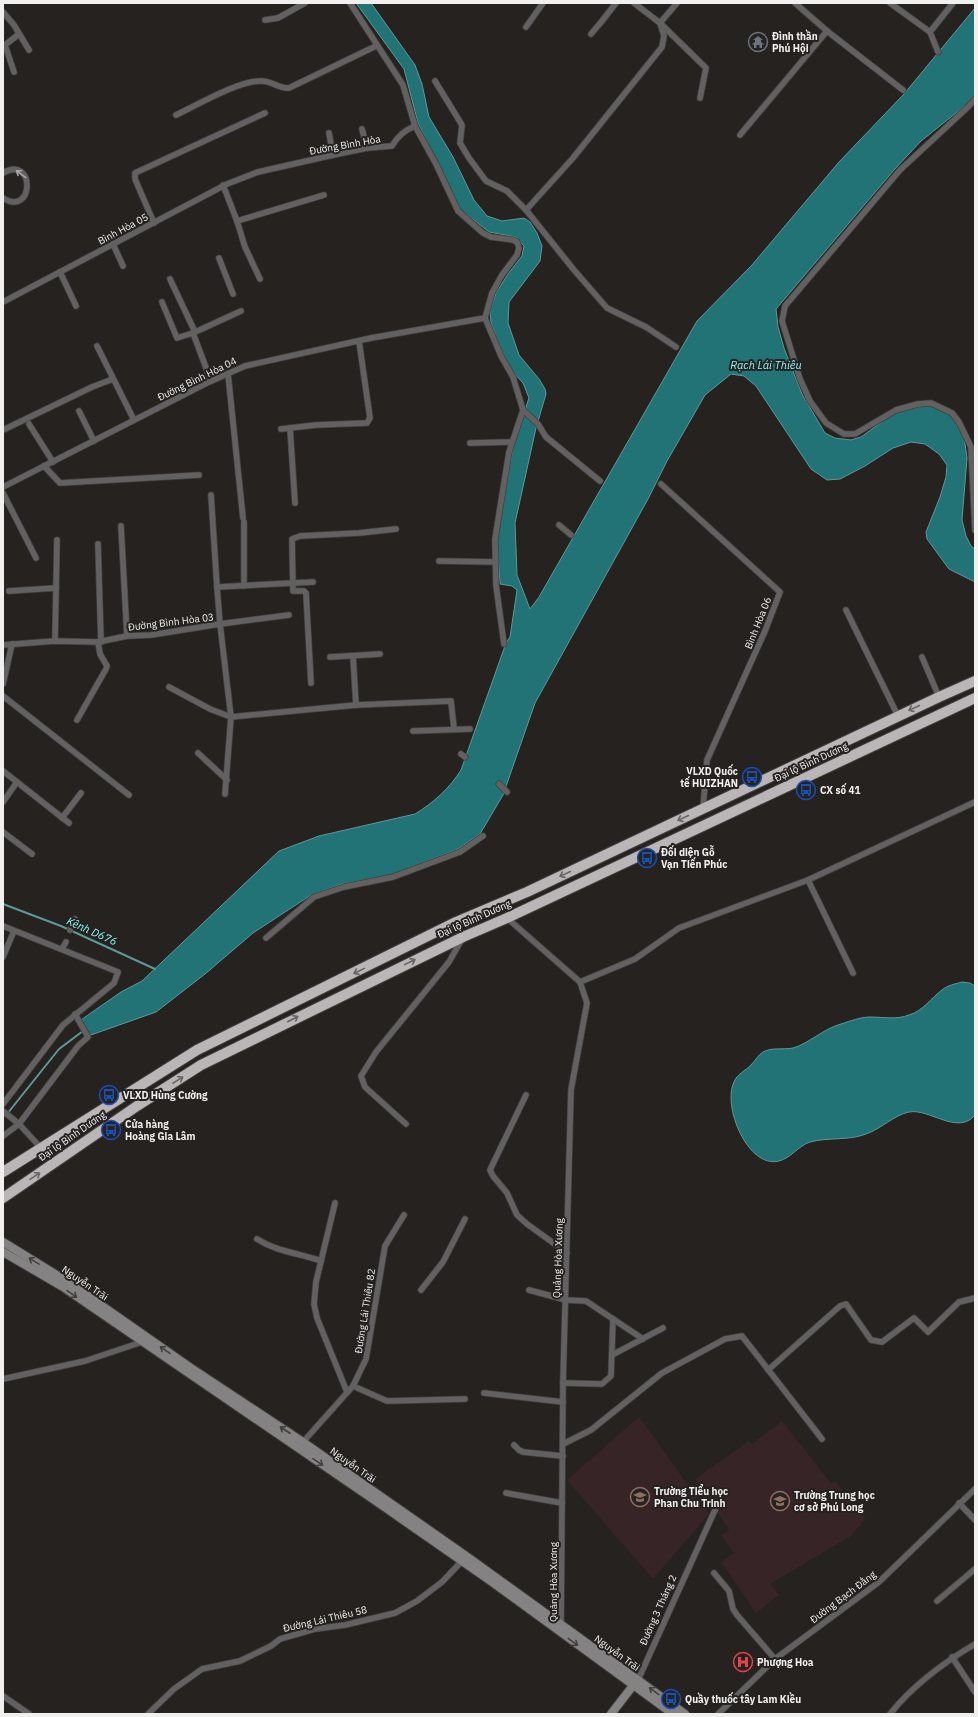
<svg xmlns="http://www.w3.org/2000/svg" width="978" height="1717" viewBox="0 0 978 1717" font-family="'IBM Plex Sans',sans-serif">
<rect width="100%" height="100%" fill="#252220"/>
<g fill="#372427">
<path d="M639,1417L709,1514L653,1579L567,1480Z"/>
<path d="M782,1421L831,1483L836,1482L865,1519L851,1536L770,1584L779,1595L756,1613L721,1562L734,1553L721,1535L729,1530L695,1479L749,1441L752,1444Z"/>
</g>
<g fill="#217376" stroke="#60989a">
<path d="M356,3H371L415,65L422,84L429,117L453,157L474,200L487,216L502,221L524,218L530,222L537,233L542,246L540,261L509,302L508,323L519,355L539,379L545,389L546,394L536,428L515,523L517,575L530,609L539,597L697,321L752,265L839,162L904,94L975,8V94L966,105L921,141L894,170L776,309L778,327L784,348L802,394L825,433L835,438L851,440L861,437L894,413L932,404L953,417L964,436L967,458L962,520L966,536L971,546L975,549V582L949,569L927,539L926,532L940,497L946,477L947,465L939,454L925,444L911,442L893,448L865,466L840,479L827,480L811,469L756,386L744,376L731,374L705,395L667,461L648,499L535,703L503,795L480,834L458,849L391,875L342,884L311,895L253,933L205,974L156,1012L88,1036L78,1022L121,992L142,981L279,851L319,836L415,814C433,803 450,788 461,770L506,643L510,637L517,590L512,586L500,584L497,539L514,442L529,398L523,383L512,371L500,347L491,323L490,311L496,293L508,274L522,256L524,246L516,237L489,232L460,209L418,123L404,69Z"/>
<path d="M962,982L970,983L975,986V1115C958,1136 929,1108 909,1112C894,1115 881,1129 866,1134C848,1141 828,1137 810,1142C798,1146 791,1158 779,1161C748,1169 722,1106 734,1082C737,1074 745,1071 751,1065C755,1061 758,1055 763,1052C772,1047 783,1050 793,1048C808,1044 823,1029 841,1024C850,1021 861,1017 870,1017C884,1017 896,1020 909,1015C923,1011 931,998 942,990C948,985 955,984 962,982Z"/>
</g>
<g fill="none" stroke-linecap="round" stroke-linejoin="round">
<g stroke="#60989a" stroke-width="2">
<path d="M3,904L61,926L155,969"/>
<path d="M3,1117L7,1114L59,1049L83,1031"/>
</g>
<defs>
<g id="street">
<path d="M634,3L660,23L706,68L700,98"/>
<path d="M795,3L827,31L903,90"/>
<path d="M890,3L930,32L938,52"/>
<path d="M3,12L14,25L29,50"/>
<path d="M265,20L278,18L305,3"/>
<path d="M660,23L677,3"/>
<path d="M526,27L543,3"/>
<path d="M930,32L953,3"/>
<path d="M591,34L602,21L616,3"/>
<path d="M14,72L5,45L19,34"/>
<path d="M435,81L462,125L460,143L469,158L486,181L507,191L526,210L573,158L662,47L664,36L660,23"/>
<path d="M975,99L968,107L900,170L785,306L782,321L800,379L810,401L826,423L844,434H855L896,410L918,404L931,403L952,413L959,422L971,447L975,530"/>
<path d="M176,115C197,105 238,81 260,81C271,80 279,89 289,88L376,46"/>
<path d="M415,126L436,164L458,211L483,233L491,237L513,240L517,242L519,248L517,255L502,275L492,293L485,318L501,356L513,377L523,410L509,452L495,539L496,585L504,644"/>
<path d="M362,129L367,148"/>
<path d="M329,133L333,155"/>
<path d="M740,135L827,31"/>
<path d="M3,173C36,154 34,218 3,198"/>
<path d="M223,185L237,221L245,247L260,279"/>
<path d="M526,210L574,270L607,308L646,327L676,347"/>
<path d="M237,221L324,195"/>
<path d="M154,223L135,179V173L265,113"/>
<path d="M113,244L123,266"/>
<path d="M219,258L233,294"/>
<path d="M60,272L76,306"/>
<path d="M170,279L195,332"/>
<path d="M3,302L227,184L258,172L333,155L367,148L392,146C397,137 405,130 415,126L403,85L350,3"/>
<path d="M162,302L177,338L193,333"/>
<path d="M97,346L134,420"/>
<path d="M228,374L243,518"/>
<path d="M211,381L193,333L241,311"/>
<path d="M523,410L538,424L546,437L600,481"/>
<path d="M79,411L94,441"/>
<path d="M29,424L53,462"/>
<path d="M290,428L295,503"/>
<path d="M281,429L316,425L367,423L370,418L359,341"/>
<path d="M3,430L92,387L113,379"/>
<path d="M470,443L511,442"/>
<path d="M44,466L60,483L199,475"/>
<path d="M661,484L780,592L765,631L707,760L703,808"/>
<path d="M3,487L209,382L245,366L371,338L485,318"/>
<path d="M3,493L36,558"/>
<path d="M211,495L217,587"/>
<path d="M244,522V586"/>
<path d="M559,525L571,535"/>
<path d="M121,526L127,636"/>
<path d="M98,544L101,642"/>
<path d="M439,561L496,562"/>
<path d="M9,591L56,588"/>
<path d="M846,610L898,716"/>
<path d="M289,615L220,624L217,587L313,582"/>
<path d="M55,641L57,540"/>
<path d="M3,645L55,641L98,642L127,636L151,635L220,624L231,717L225,794"/>
<path d="M353,656L356,705"/>
<path d="M330,657L380,654"/>
<path d="M922,657L939,697"/>
<path d="M311,683L306,593L304,591H293L292,539L300,536L359,533L396,529"/>
<path d="M3,684L12,644"/>
<path d="M169,687L210,709L231,717L356,705L451,701L454,729"/>
<path d="M3,696L129,795"/>
<path d="M77,720L106,669L107,666L100,654L98,642"/>
<path d="M413,731L470,729"/>
<path d="M198,753L227,780"/>
<path d="M461,754L465,757"/>
<path d="M3,771L69,823"/>
<path d="M499,784L507,792"/>
<path d="M3,802L17,782"/>
<path d="M62,818L81,793"/>
<path d="M3,832L32,854"/>
<path d="M808,880L853,973"/>
<path d="M507,918L580,982L587,1003L571,1090L563,1383L561,1627"/>
<path d="M3,926L118,972L114,983L63,1025L3,1104"/>
<path d="M70,930L75,919"/>
<path d="M266,938L314,897L344,887L393,877L460,852L483,836"/>
<path d="M62,949L66,942"/>
<path d="M3,957L14,931"/>
<path d="M580,982L635,959L679,928L808,880L975,802"/>
<path d="M526,1095L490,1170L493,1176L507,1193L517,1215L527,1224L567,1253"/>
<path d="M3,1111L19,1124L41,1148"/>
<path d="M406,1124L365,1087L361,1076L376,1052L449,962L462,939"/>
<path d="M3,1136L19,1124L78,1046L88,1037L75,1014"/>
<path d="M335,1203L316,1282L314,1304L317,1318L347,1392"/>
<path d="M257,1239C277,1252 299,1253 321,1261"/>
<path d="M421,1290L443,1262L465,1219"/>
<path d="M529,1290L566,1300L586,1301L643,1339"/>
<path d="M612,1355L663,1328"/>
<path d="M768,1370L840,1306L846,1304L871,1340L882,1342L914,1318L928,1332L959,1302L975,1298"/>
<path d="M3,1379L85,1361L145,1341"/>
<path d="M563,1383L602,1384L611,1376L613,1319"/>
<path d="M353,1386L387,1401L465,1399"/>
<path d="M484,1393L563,1402"/>
<path d="M303,1442L353,1386L366,1359L385,1246L404,1215"/>
<path d="M563,1444L591,1430L662,1373L725,1339L742,1336L822,1439"/>
<path d="M514,1445L519,1450L523,1452L563,1456"/>
<path d="M506,1493L562,1503"/>
<path d="M959,1503L975,1520"/>
<path d="M714,1573L729,1591L733,1609L737,1615L775,1659"/>
<path d="M937,1601L975,1569"/>
<path d="M952,1657L975,1692"/>
<path d="M638,1680L715,1510"/>
<path d="M3,1696L29,1714"/>
<path d="M148,1714L174,1689L202,1669L240,1661L271,1646L280,1639L315,1629L345,1625L395,1613L417,1601L442,1582L462,1561"/>
<path d="M718,1714L775,1659L879,1582L975,1489"/>
<path d="M890,1714C913,1685 943,1663 975,1644"/>
</g>
<g id="secondary">
<path d="M3,1242L68,1282L191,1368L303,1442L469,1558L685,1714"/>
<path d="M3,1252L63,1287L383,1506L492,1582L673,1714"/>
<path d="M611,1714L635,1683"/>
</g>
<g id="highway">
<path d="M3,1172L197,1050L456,922L527,892L939,697L975,681"/>
<path d="M3,1198L137,1106L201,1065L463,937L507,918L975,698"/>
</g>
</defs>
<use href="#street" stroke="#423f3d" stroke-width="7"/>
<use href="#secondary" stroke="#423f3d" stroke-width="10"/>
<use href="#highway" stroke="#423f3d" stroke-width="12"/>
<use href="#street" stroke="#626060" stroke-width="5.5"/>
<use href="#secondary" stroke="#858283" stroke-width="8"/>
<use href="#highway" stroke="#bab5b6" stroke-width="10"/>
</g>
<defs><path id="oneway-shaft" d="M-6 0H5M1.5-3L5.5 0L1.5 3" fill="none" stroke-width="1.6" stroke-linecap="round" stroke-linejoin="round"/></defs>
<use stroke="#aaa8a8" href="#oneway-shaft" transform="translate(21 174) rotate(-144)"/>
<g stroke="#686464">
<use href="#oneway-shaft" transform="translate(914 708) rotate(155)"/>
<use href="#oneway-shaft" transform="translate(683 818) rotate(155)"/>
<use href="#oneway-shaft" transform="translate(565 874) rotate(155)"/>
<use href="#oneway-shaft" transform="translate(410 962) rotate(-26)"/>
<use href="#oneway-shaft" transform="translate(359 971) rotate(154)"/>
<use href="#oneway-shaft" transform="translate(293 1019) rotate(-27)"/>
<use href="#oneway-shaft" transform="translate(178 1080) rotate(-32)"/>
<use href="#oneway-shaft" transform="translate(35 1176) rotate(-34)"/>
</g>
<g stroke="#423f3e">
<use href="#oneway-shaft" transform="translate(34 1261) rotate(-149)"/>
<use href="#oneway-shaft" transform="translate(72 1294) rotate(35)"/>
<use href="#oneway-shaft" transform="translate(165 1350) rotate(-145)"/>
<use href="#oneway-shaft" transform="translate(285 1430) rotate(-147)"/>
<use href="#oneway-shaft" transform="translate(318 1462) rotate(34)"/>
<use href="#oneway-shaft" transform="translate(573 1642) rotate(36)"/>
<use href="#oneway-shaft" transform="translate(654 1691) rotate(-144)"/>
</g>
<defs>
<symbol id="temple-ring" viewBox="-11 -11 22 22"><circle r="9.5" fill="#252220" stroke="#6b7280" stroke-width="1.5"/><path d="M0-6L5-2H3V0L6.5 2.5H4V6H1.5V3h-3V6H-4V2.5H-6.5L-3 0V-2H-5Z" fill="#6b7280"/></symbol>
<symbol id="bus-ring" viewBox="-11 -11 22 22"><circle r="9.5" fill="#252220" stroke="#1a4fb4" stroke-width="1.5"/><path d="M-5-6H5V4H4V6H2V4H-2V6H-4V4H-5ZM-3.5-4V0h7V-4ZM-3.5 1.2v1.5H-2V1.2ZM2 1.2v1.5H3.5V1.2Z" fill="#1a4fb4"/></symbol>
<symbol id="school-ring" viewBox="-11 -11 22 22"><circle r="9.5" fill="#252220" stroke="#8d6e63" stroke-width="1.5"/><path d="M0-5L7-2L0 1L-7-2ZM-4 1L0 2.5L4 1V4Q0 6-4 4Z" fill="#8d6e63"/></symbol>
<symbol id="hospital-ring" viewBox="-11 -11 22 22"><circle r="9.5" fill="#252220" stroke="#e0444e" stroke-width="1.5"/><path d="M-5-5h3v3.5h4V-5h3V5h-3V1.5h-4V5h-3Z" fill="#e0444e"/></symbol>
</defs>
<g fill-rule="evenodd">
<use href="#temple-ring" x="747" y="31" width="22" height="22"/>
<use href="#bus-ring" x="741" y="766" width="22" height="22"/>
<use href="#bus-ring" x="795" y="779" width="22" height="22"/>
<use href="#bus-ring" x="636" y="847" width="22" height="22"/>
<use href="#bus-ring" x="98" y="1084" width="22" height="22"/>
<use href="#bus-ring" x="100" y="1119" width="22" height="22"/>
<use href="#school-ring" x="629" y="1486" width="22" height="22"/>
<use href="#school-ring" x="769" y="1490" width="22" height="22"/>
<use href="#hospital-ring" x="732" y="1651" width="22" height="22"/>
<use href="#bus-ring" x="660" y="1688" width="22" height="22"/>
</g>
<g text-anchor="middle" dominant-baseline="central" stroke-width="4" stroke-linejoin="round" paint-order="stroke">
<g font-size="10" font-weight="bold" fill="#f2f0ef" stroke="#252220" text-anchor="start">
<text x="772" y="36">Đình thần<tspan x="772" dy="12">Phú Hội</tspan></text>
<text x="738" y="771" text-anchor="end">VLXD Quốc<tspan x="738" dy="12">tế HUIZHAN</tspan></text>
<text x="820" y="790">CX số 41</text>
<text x="661" y="852">Đối diện Gỗ<tspan x="661" dy="12">Vạn Tiến Phúc</tspan></text>
<text x="123" y="1095">VLXD Hùng Cường</text>
<text x="125" y="1124">Cửa hàng<tspan x="125" dy="12">Hoàng Gia Lâm</tspan></text>
<text x="654" y="1491">Trường Tiểu học<tspan x="654" dy="12">Phan Chu Trinh</tspan></text>
<text x="794" y="1495">Trường Trung học<tspan x="794" dy="12">cơ sở Phú Long</tspan></text>
<text x="757" y="1662">Phượng Hoa</text>
<text x="685" y="1699">Quầy thuốc tây Lam Kiều</text>
</g>
<g font-size="10" fill="#f2f0ef" stroke="#252220">
<text transform="translate(345 145) rotate(-10)">Đường Bình Hòa</text>
<text transform="translate(123 229) rotate(-28)">Bình Hòa 05</text>
<text transform="translate(197 379) rotate(-26)">Đường Bình Hòa 04</text>
<text transform="translate(171 622) rotate(-7)">Đường Bình Hòa 03</text>
<text transform="translate(758 623) rotate(-68)">Bình Hòa 06</text>
<text transform="translate(811 762) rotate(-25)">Đại lộ Bình Dương</text>
<text transform="translate(474 919) rotate(-24)">Đại lộ Bình Dương</text>
<text transform="translate(72 1136) rotate(-35)">Đại lộ Bình Dương</text>
<text transform="translate(558 1258) rotate(-88)">Quảng Hòa Xương</text>
<text transform="translate(85 1283) rotate(34)">Nguyễn Trãi</text>
<text transform="translate(365 1311) rotate(-81)">Đường Lái Thiêu 82</text>
<text transform="translate(353 1465) rotate(35)">Nguyễn Trãi</text>
<text transform="translate(553 1582) rotate(-90)">Quảng Hòa Xương</text>
<text transform="translate(843 1597) rotate(-37)">Đường Bạch Đằng</text>
<text transform="translate(658 1610) rotate(-66)">Đường 3 Tháng 2</text>
<text transform="translate(325 1619) rotate(-13)">Đường Lái Thiêu 58</text>
<text transform="translate(617 1653) rotate(36)">Nguyễn Trãi</text>
</g>
<g font-size="11" font-style="italic" fill="#8bf6fa" stroke="#252220">
<text x="766" y="365">Rạch Lái Thiêu</text>
<text transform="translate(92 931) rotate(24)">Kênh D676</text>
</g>
</g>
<rect width="978" height="1717" fill="none" stroke="#f2f0ef" stroke-width="8"/>
</svg>
